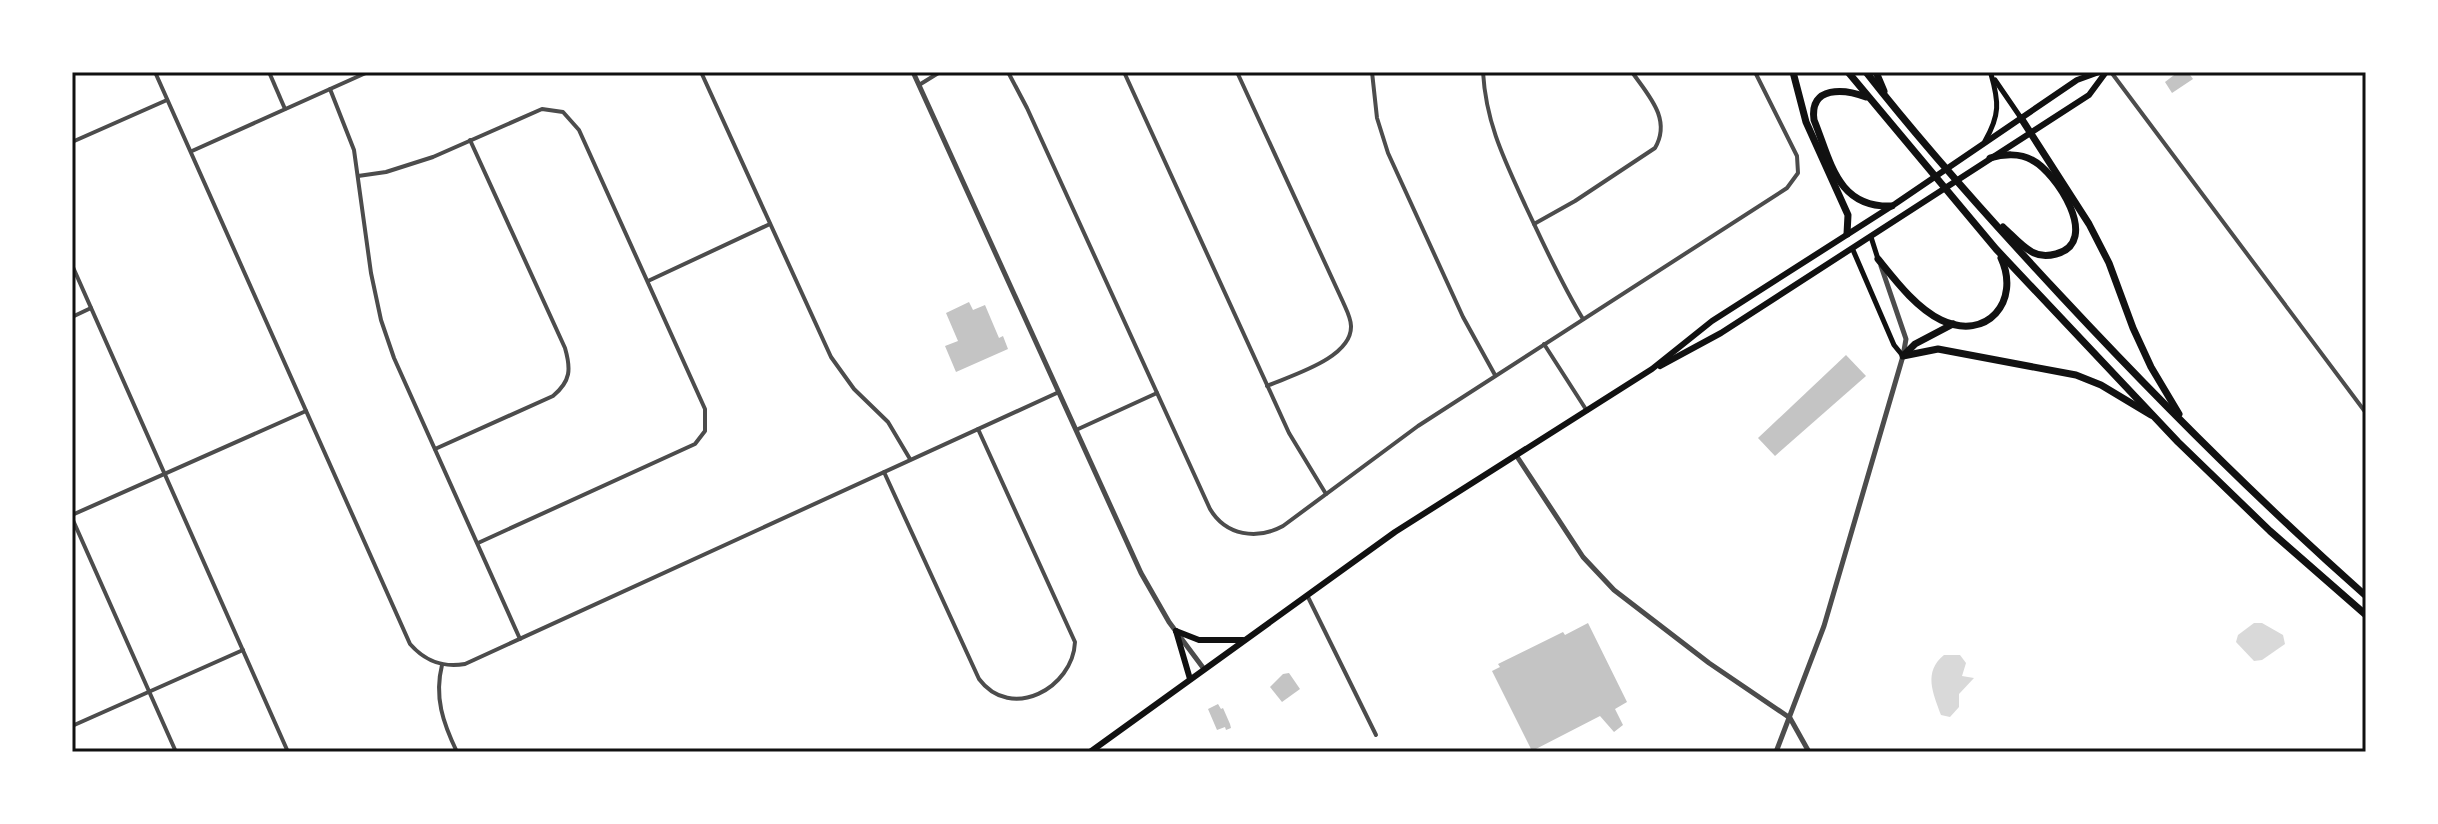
<svg xmlns="http://www.w3.org/2000/svg" width="2438" height="824" viewBox="0 0 2438 824" font-family="Lato,sans-serif">
<rect width="100%" height="100%" fill="#fff"/>
<g fill="#d9d9d9">
<path d="M2254,623H2262L2283,635L2285,644L2262,660L2254,661L2236,642L2238,635Z"/>
<path d="M1944,655H1960L1966,663L1962,676L1974,678L1959,694V707L1950,717L1941,715C1933,693 1923,672 1944,655Z"/>
</g>
<g fill="#c4c4c4">
<path d="M2178,72H2188L2193,79L2172,93L2165,82Z"/>
<path d="M969,302L973,310L985,305L999,338L1003,336L1008,349L956,372L945,346L958,341L946,313Z"/>
<path d="M1846,355L1866,376L1775,456L1758,438Z"/>
<path d="M1588,623L1627,702L1615,709L1623,725L1614,732L1600,716L1532,751L1492,671L1500,667L1498,664L1563,632L1565,635Z"/>
<path d="M1289,673L1300,689L1282,702L1270,687L1283,674Z"/>
<path d="M1218,704L1221,709L1223,708L1230,724L1231,728L1226,730L1225,727L1217,730L1208,709Z"/>
</g>
<g fill="none" stroke-linecap="round" stroke-linejoin="round">
<g stroke="#4c4c4c" stroke-width="4">
<path d="M155,72L410,644C425,661 442,668 465,664L1059,392"/>
<path d="M269,72L285,109"/>
<path d="M701,72L831,357L854,389L888,422L910,459"/>
<path d="M1008,72L1027,108L1210,509C1226,536 1257,540 1283,526L1418,426L1787,188L1798,173L1797,156L1755,72"/>
<path d="M1124,72L1289,433L1326,494"/>
<path d="M1237,72L1343,302C1346,309 1351,318 1351,326C1352,358 1292,375 1267,386"/>
<path d="M1372,72L1377,118L1388,153L1463,317L1495,375"/>
<path d="M1483,72C1486,124 1505,161 1526,207C1544,245 1561,283 1583,319"/>
<path d="M2111,72L2366,413"/>
<path d="M919,85L940,72"/>
<path d="M330,89L354,150L371,273L381,320L394,358L520,639"/>
<path d="M72,142L167,100"/>
<path d="M192,151L368,72"/>
<path d="M358,176L386,172L433,157L542,109L563,112L579,130L705,409V431L695,444L478,543"/>
<path d="M1534,224L1575,201L1655,148C1672,119 1648,95 1632,72"/>
<path d="M72,265L288,752"/>
<path d="M648,281L770,224"/>
<path d="M72,317L91,308"/>
<path d="M1544,344L1587,411"/>
<path d="M1076,430L1157,393"/>
<path d="M435,449L553,396C571,381 571,369 565,348L470,140"/>
<path d="M884,472L979,679C1011,722 1073,688 1075,642L978,429"/>
<path d="M72,515L306,411"/>
<path d="M72,518L176,752"/>
<path d="M1307,595L1376,735"/>
<path d="M442,665C434,697 443,723 457,752"/>
<path d="M72,726L243,650"/>
</g>
<g stroke="#4c4c4c" stroke-width="5">
<path d="M913,72L1141,573L1169,622L1204,669"/>
<path d="M1516,455L1583,557L1614,590L1709,663L1790,718L1809,752"/>
<path d="M1776,752L1824,626L1903,356L1906,339L1881,266"/>
</g>
<g stroke="#111" stroke-width="5">
<path d="M1995,80L2021,118"/>
<path d="M1985,141C2000,115 1999,102 1991,74"/>
<path d="M1871,237L1878,259"/>
<path d="M1853,250L1894,345L1903,356"/>
</g>
<g stroke="#111" stroke-width="6">
<path d="M1660,366L1721,333L2089,95L2106,72"/>
<path d="M1176,631L1199,640H1243"/>
<path d="M1176,631L1190,679"/>
<path d="M1090,752L1395,532L1652,369L1712,321L1895,204L2077,80L2099,72"/>
</g>
<g stroke="#111" stroke-width="7">
<path d="M1793,72L1806,122L1848,215L1847,234"/>
<path d="M1848,72L1996,249L2178,442L2270,531L2366,615"/>
<path d="M1866,72C1927,150 1994,224 2062,297C2159,401 2260,502 2366,596"/>
<path d="M1876,72L1884,91"/>
<path d="M1866,97C1845,89 1809,85 1814,120C1831,162 1837,208 1892,206"/>
<path d="M2021,118L2089,224L2109,263L2133,328L2151,367L2179,414"/>
<path d="M1990,158C2003,154 2020,153 2032,160C2056,172 2102,242 2056,254C2048,256 2039,256 2032,252C2021,246 2012,235 2003,227"/>
<path d="M1878,259C1895,280 1916,308 1941,320C1987,342 2021,301 2001,258"/>
<path d="M1905,354L1915,344L1953,324"/>
<path d="M1903,356L1938,349L2076,375L2101,385L2151,415"/>
</g>
</g>
<rect width="2438" height="824" fill="none" stroke="#ffffff" stroke-width="148"/>
<rect x="74" y="74" width="2290" height="676" fill="none" stroke="#111" stroke-width="3"/>
</svg>
